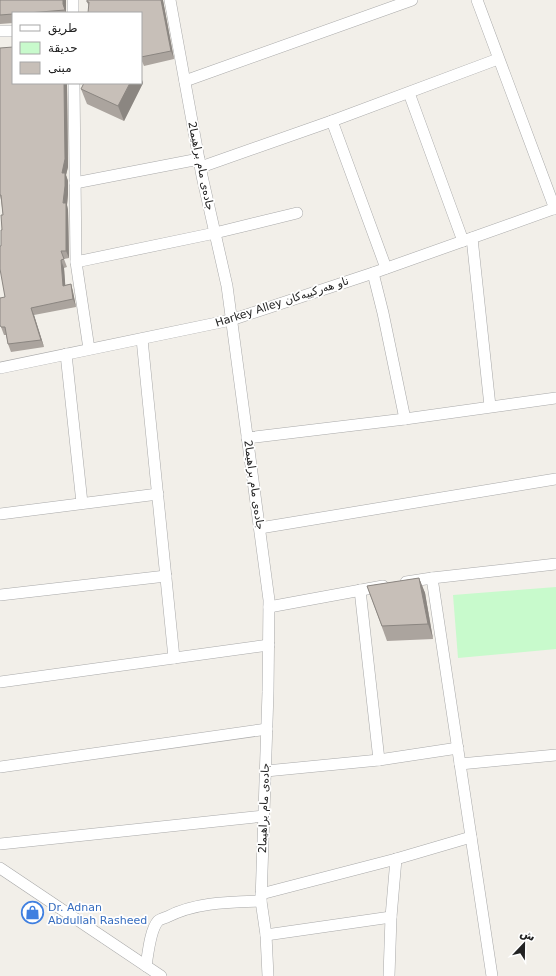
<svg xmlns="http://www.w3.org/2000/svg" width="556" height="976" viewBox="0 0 556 976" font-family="'DejaVu Sans',Cairo,sans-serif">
<rect width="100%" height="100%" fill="#f2efe9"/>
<path fill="#c8facc" d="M556,587V649L458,658L453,595Z"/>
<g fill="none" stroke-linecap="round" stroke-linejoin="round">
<defs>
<g id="minor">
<path d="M73,0V13"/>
<path d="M170,0L202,176L227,286L269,600L268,692L261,901L266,935L268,976"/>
<path d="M477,0L555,209"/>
<path d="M0,31H13"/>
<path d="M185,81L412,0"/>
<path d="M74,83L76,262L215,233L297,213"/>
<path d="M409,93L463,241"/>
<path d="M332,121L386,268"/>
<path d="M201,167L332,121L498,59"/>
<path d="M75,183L199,159"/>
<path d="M472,238L490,406"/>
<path d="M76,262L89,349"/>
<path d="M373,273L383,313L405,419"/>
<path d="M142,339L174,658"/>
<path d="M66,354L82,503"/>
<path d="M0,368L231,320L373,273L556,208"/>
<path d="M247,438L405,419L556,398"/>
<path d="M0,514L158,494"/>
<path d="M260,528L556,479"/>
<path d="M432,578L492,976"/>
<path d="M406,582L432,578L556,564"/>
<path d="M360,590L379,760"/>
<path d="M0,595L166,576"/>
<path d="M269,607L383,586"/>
<path d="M0,682L269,645"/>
<path d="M460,764L556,755"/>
<path d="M0,767L267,729"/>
<path d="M266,771L379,760L458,748"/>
<path d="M0,844L264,816"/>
<path d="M0,868L161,976"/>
<path d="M261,894L396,859L471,837"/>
<path d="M266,935L391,917"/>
<path d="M146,966C148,954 150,930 158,921C160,919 164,918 167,917C195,902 230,902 261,901"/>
<path d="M389,976L391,917L396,859"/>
</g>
</defs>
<use href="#minor" stroke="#a9a9a9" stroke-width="12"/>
<use href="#minor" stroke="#fff" stroke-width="11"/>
</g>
<g fill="#aba49e">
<path d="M0,0H66V13H13V23L0,24Z"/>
<path d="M163,1L174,59L144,66L141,59V13L89,6L87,2Z"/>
<path d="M0,48L67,83L68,167L66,175L68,181V194L67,205L68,210L69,258L64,259L67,267L64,268L65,285L71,284L73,292L76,307L34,315L44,347L11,352L8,344L6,335H4L1,327L5,297L1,246L3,215L1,200L0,196Z"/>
<path d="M141,77L143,83L124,121L87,104L81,89L141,83Z"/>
<path d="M419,578L425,593L433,639L387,641L367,586Z"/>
</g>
<g fill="#8b8681">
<path d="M63,0H66V13L63,4Z"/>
<path d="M161,0H163L174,59L171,51Z"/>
<path d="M141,77L143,83L124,121L118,106L130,83H141Z"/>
<path d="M64,83H67L68,167L66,175L68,181V194L67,205L68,210L69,258L66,251L62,173Z"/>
<path d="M61,260L64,268L66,294L63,286Z"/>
<path d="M71,284L73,292L76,307L73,299Z"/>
<path d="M31,308L34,315L44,347L41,340Z"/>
<path d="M419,578L425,593L433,639L428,624Z"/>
</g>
<g fill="#c7bfb8" stroke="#8b8681">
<path d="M0,0H63V4L65,10L28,13H13V14L0,15Z"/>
<path d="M87,0H161L171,51L141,57V13H88L89,2H87Z"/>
<path d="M13,47V83H64L65,159L62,173H65V186L63,203H66V251H61L64,259L61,260L63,286L71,284L73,299L31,308L41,340L8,344L5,327H1L0,325V298L5,297L0,269V246H1V230H2L1,215H3L1,195H0V48Z"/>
<path d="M84,83H130L118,106L81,89Z"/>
<path d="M419,578L428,624L382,626L367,586Z"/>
</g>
<defs>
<symbol id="shop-ring" viewBox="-11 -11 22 22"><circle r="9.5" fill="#fff" stroke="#3f7fe0" stroke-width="1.5"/><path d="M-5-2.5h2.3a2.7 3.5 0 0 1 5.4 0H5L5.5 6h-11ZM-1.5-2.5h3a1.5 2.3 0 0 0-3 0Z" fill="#3f7fe0"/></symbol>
</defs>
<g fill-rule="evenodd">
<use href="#shop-ring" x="20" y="900" width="25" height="25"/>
</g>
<g text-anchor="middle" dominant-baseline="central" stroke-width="3.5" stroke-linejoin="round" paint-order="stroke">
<g font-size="11" fill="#222" stroke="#fff">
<text transform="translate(201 166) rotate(78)">جادەی مام براهیما2</text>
<text transform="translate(282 302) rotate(-18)">Harkey Alley ناو هەركييەكان</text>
<text transform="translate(254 485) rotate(82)">جادەی مام براهیما2</text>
<text transform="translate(264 808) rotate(-88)">جادەی مام براهیما2</text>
</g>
<g font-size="11" fill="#366cbe" stroke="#fff" text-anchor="start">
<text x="48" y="907">Dr. Adnan<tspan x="48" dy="13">Abdullah Rasheed</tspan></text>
</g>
</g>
<rect x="12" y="12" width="130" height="72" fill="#ffffff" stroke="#a7a7a7"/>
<rect x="20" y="25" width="20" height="6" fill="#ffffff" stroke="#a7a7a7"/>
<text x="48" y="32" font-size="12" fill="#222222">طريق</text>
<rect x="20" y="42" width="20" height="12" fill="#c8facc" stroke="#a7a7a7"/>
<text x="48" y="52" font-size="12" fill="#222222">حديقة</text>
<rect x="20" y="62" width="20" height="12" fill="#c7bfb8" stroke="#a7a7a7"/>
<text x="48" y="72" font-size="12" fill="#222222">مبنى</text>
<g transform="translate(524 944) rotate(22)" stroke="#ffffff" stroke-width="3" paint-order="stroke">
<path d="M0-3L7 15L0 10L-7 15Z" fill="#222222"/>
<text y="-6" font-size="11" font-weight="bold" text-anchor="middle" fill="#222222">ش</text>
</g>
</svg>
